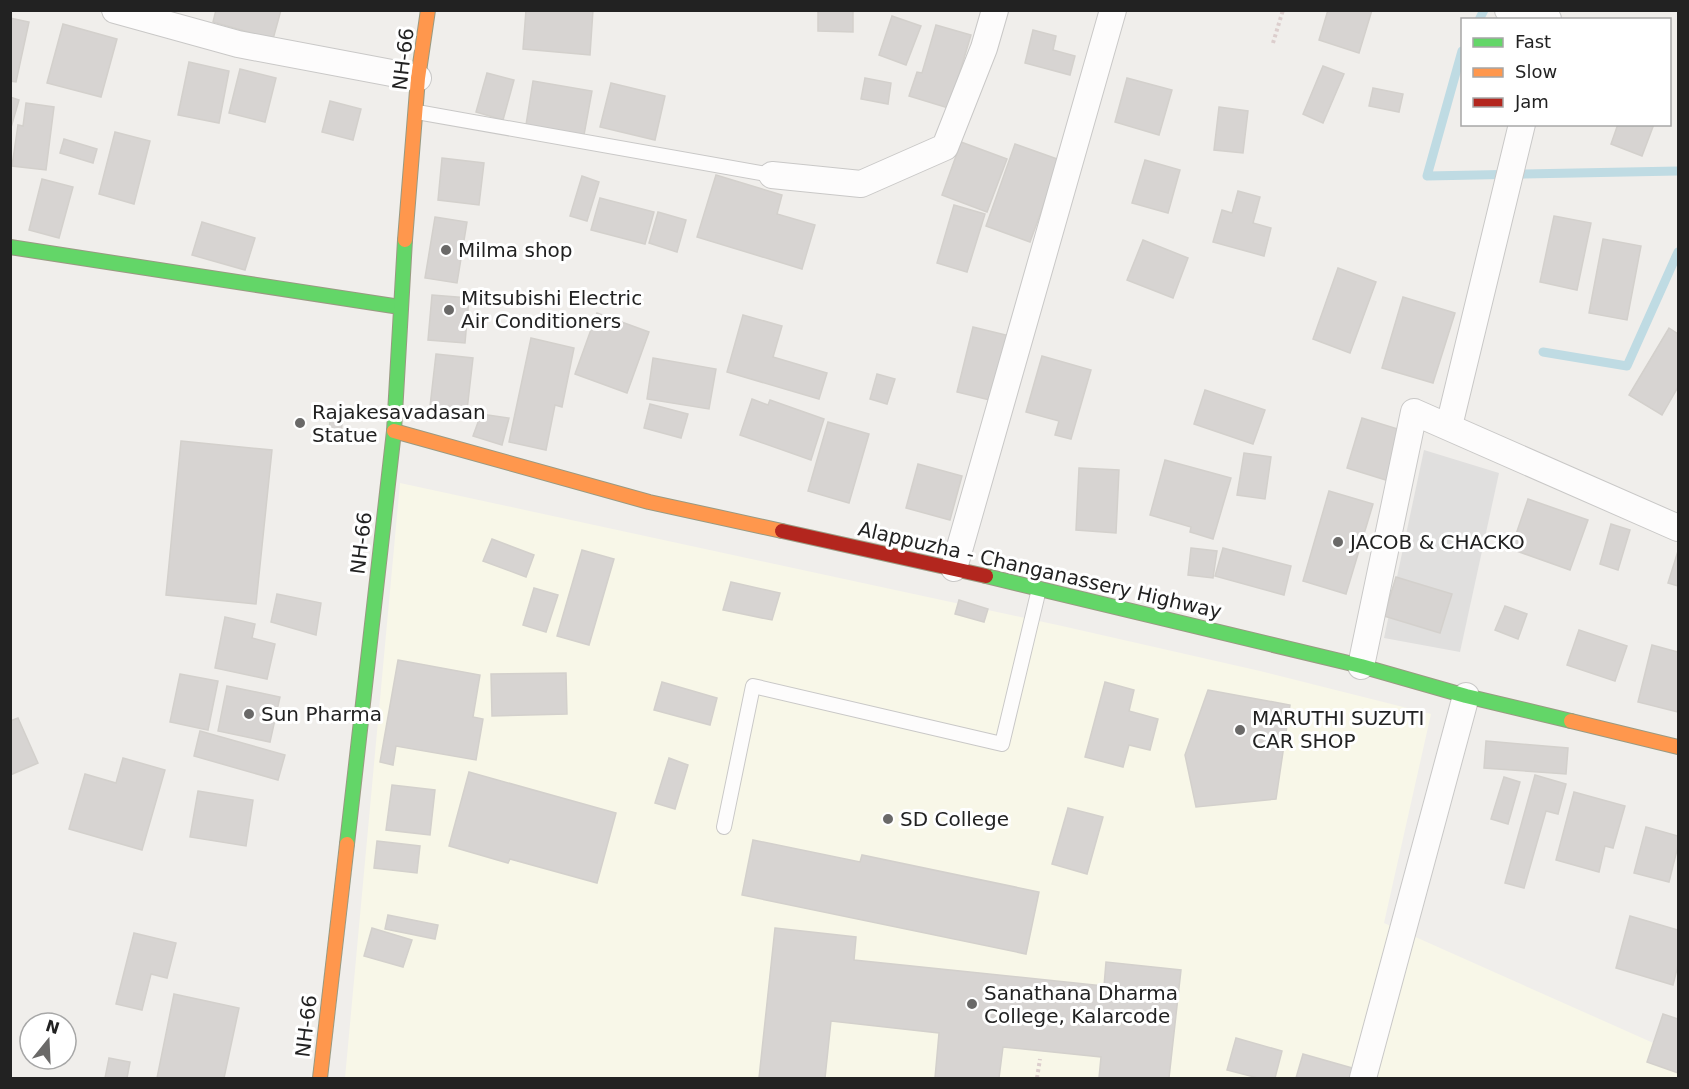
<svg xmlns="http://www.w3.org/2000/svg" width="1689" height="1089" viewBox="0 0 1689 1089" font-family="'DejaVu Sans',sans-serif">
<rect width="100%" height="100%" fill="#f0eeeb"/>
<path fill="#f8f7e8" d="M400,483L1062,626L1260,671L1431,714L1384,923L1678,1054V1078H345Z"/>
<path fill="#e0dfde" d="M1424,450L1499,473L1460,652L1384,638Z"/>
<g fill="none" stroke-linecap="round" stroke-linejoin="round">
<g stroke="#bfdbe3" stroke-width="9">
<path d="M1479,20L1484,10"/>
<path d="M1462,51L1427,176L1678,171"/>
<path d="M1543,352L1627,366L1678,252"/>
</g>
</g>
<g fill="#d7d4d2" stroke="#d3d0cc" stroke-width="1.5">
<path d="M216,10H281L273,39L213,22Z"/>
<path d="M526,10H593L590,55L523,49Z"/>
<path d="M818,10H853V32L818,31Z"/>
<path d="M1328,10H1372L1359,53L1319,40Z"/>
<path d="M892,16L921,26L906,65L879,55Z"/>
<path d="M10,18L29,22L16,82L10,81Z"/>
<path d="M63,24L117,39L101,97L47,83Z"/>
<path d="M936,25L971,35L956,85L958,111L909,96L917,72L922,73Z"/>
<path d="M1033,30L1056,36L1053,50L1075,56L1070,75L1025,63Z"/>
<path d="M189,62L229,71L219,123L178,115Z"/>
<path d="M1323,66L1344,74L1323,123L1303,114Z"/>
<path d="M240,69L276,78L265,122L229,113Z"/>
<path d="M487,73L514,80L503,120L476,112Z"/>
<path d="M865,78L891,83L888,104L861,99Z"/>
<path d="M1127,78L1172,90L1159,135L1115,122Z"/>
<path d="M533,81L592,91L584,135L526,125Z"/>
<path d="M611,83L665,96L655,140L600,127Z"/>
<path d="M1373,88L1403,94L1399,112L1369,106Z"/>
<path d="M10,97L19,100L10,131Z"/>
<path d="M330,101L361,109L353,140L322,132Z"/>
<path d="M26,103L54,107L46,170L12,166L18,125L23,126Z"/>
<path d="M1219,107L1248,111L1243,153L1214,150Z"/>
<path d="M1618,124H1654L1642,156L1611,144Z"/>
<path d="M115,132L150,141L134,204L99,194Z"/>
<path d="M64,139L97,149L93,163L60,153Z"/>
<path d="M961,142L1007,159L987,212L942,195Z"/>
<path d="M1015,144L1060,160L1030,242L986,226Z"/>
<path d="M442,158L484,163L479,205L438,200Z"/>
<path d="M1145,160L1180,170L1168,213L1132,203Z"/>
<path d="M716,175L782,195L777,214L815,225L802,269L697,237Z"/>
<path d="M582,176L599,182L587,221L570,216Z"/>
<path d="M42,179L73,187L59,238L29,230Z"/>
<path d="M1238,191L1260,197L1253,223L1271,228L1264,256L1213,242L1222,210L1232,213Z"/>
<path d="M600,198L654,212L645,244L591,230Z"/>
<path d="M954,205L985,214L967,272L937,263Z"/>
<path d="M658,212L686,220L677,252L649,243Z"/>
<path d="M1554,216L1591,223L1577,290L1540,282Z"/>
<path d="M435,217L467,222L457,283L425,278Z"/>
<path d="M202,222L255,238L245,270L192,255Z"/>
<path d="M1603,239L1641,246L1627,320L1589,313Z"/>
<path d="M1143,240L1188,258L1173,298L1127,280Z"/>
<path d="M1338,268L1376,282L1350,353L1313,339Z"/>
<path d="M432,295L469,298L465,343L428,340Z"/>
<path d="M1403,297L1455,313L1433,383L1382,368Z"/>
<path d="M597,313L649,332L627,393L575,374Z"/>
<path d="M743,315L782,326L773,357L827,373L819,399L727,372Z"/>
<path d="M973,327L1010,336L994,401L957,392Z"/>
<path d="M1669,328L1678,334V387L1662,415L1629,395Z"/>
<path d="M531,338L574,348L562,407L555,405L546,450L509,442Z"/>
<path d="M436,354L473,358L466,419L429,415Z"/>
<path d="M1042,356L1091,370L1071,439L1055,435L1059,421L1026,412Z"/>
<path d="M653,358L716,369L709,409L647,399Z"/>
<path d="M877,374L895,379L887,404L870,399Z"/>
<path d="M1205,390L1265,410L1253,444L1194,424Z"/>
<path d="M752,399L768,405L770,400L824,419L811,460L740,435Z"/>
<path d="M650,404L688,414L681,438L644,428Z"/>
<path d="M331,413L343,416L341,433L329,430Z"/>
<path d="M481,414L509,418L502,445L473,436Z"/>
<path d="M1362,418L1404,431L1389,481L1347,468Z"/>
<path d="M828,422L869,434L849,503L808,491Z"/>
<path d="M181,441L272,450L256,604L166,595Z"/>
<path d="M1244,453L1271,457L1265,499L1237,495Z"/>
<path d="M1165,460L1231,478L1213,539L1190,532L1191,527L1150,515Z"/>
<path d="M918,464L962,476L950,520L906,508Z"/>
<path d="M1079,468L1119,470L1116,533L1076,530Z"/>
<path d="M1329,491L1373,504L1346,594L1303,581Z"/>
<path d="M1528,499L1588,520L1570,570L1511,549Z"/>
<path d="M1611,524L1630,530L1618,570L1600,564Z"/>
<path d="M492,539L534,555L526,577L483,561Z"/>
<path d="M1191,548L1217,551L1213,578L1188,575Z"/>
<path d="M1223,548L1291,566L1284,595L1215,576Z"/>
<path d="M582,550L614,559L589,645L557,636Z"/>
<path d="M1678,551V586L1668,583Z"/>
<path d="M1396,577L1452,594L1440,633L1384,616Z"/>
<path d="M731,582L780,593L772,620L723,610Z"/>
<path d="M534,588L558,595L546,632L523,625Z"/>
<path d="M277,594L321,603L316,635L271,622Z"/>
<path d="M959,600L988,609L984,622L955,614Z"/>
<path d="M1505,606L1527,614L1518,639L1495,630Z"/>
<path d="M225,617L255,624L252,638L275,644L267,679L215,668Z"/>
<path d="M1579,630L1627,646L1615,681L1567,665Z"/>
<path d="M1652,645L1678,652V712L1638,702Z"/>
<path d="M398,660L480,675L473,717L483,719L476,760L396,746L393,765L380,762Z"/>
<path d="M566,673L567,714L492,716L491,674Z"/>
<path d="M180,674L218,681L208,730L170,722Z"/>
<path d="M662,682L717,698L710,725L654,710Z"/>
<path d="M1105,682L1134,690L1129,711L1158,719L1150,750L1129,745L1123,767L1085,757Z"/>
<path d="M227,686L280,697L270,742L218,731Z"/>
<path d="M1208,690L1290,705L1276,799L1196,807L1185,755Z"/>
<path d="M18,718L38,763L10,775V721Z"/>
<path d="M200,731L285,755L278,780L194,756Z"/>
<path d="M1486,741L1568,748L1566,774L1484,768Z"/>
<path d="M123,758L165,770L142,850L69,829L85,774L116,783Z"/>
<path d="M669,758L688,765L675,809L655,803Z"/>
<path d="M469,772L616,813L597,883L510,859L508,863L449,846Z"/>
<path d="M1535,775L1566,784L1558,814L1546,811L1524,888L1505,883Z"/>
<path d="M1504,777L1520,782L1508,824L1491,819Z"/>
<path d="M392,785L435,790L430,835L386,830Z"/>
<path d="M198,791L253,800L246,846L190,837Z"/>
<path d="M1574,792L1625,806L1613,848L1605,846L1599,872L1556,860Z"/>
<path d="M1068,808L1103,817L1087,874L1052,864Z"/>
<path d="M1646,827L1678,836V846L1669,882L1634,873Z"/>
<path d="M753,840L860,862L862,855L1039,892L1026,954L742,895Z"/>
<path d="M377,841L420,846L417,873L374,868Z"/>
<path d="M388,915L438,925L435,939L385,929Z"/>
<path d="M1630,916L1678,930V965L1673,985L1616,968Z"/>
<path d="M372,928L412,940L403,967L364,956Z"/>
<path d="M775,928L856,937L854,960L1104,986L1106,962L1181,970L1169,1078H1099L1101,1057L1003,1047L999,1078H935L939,1033L831,1021L825,1078H759Z"/>
<path d="M134,933L176,943L167,978L151,974L142,1010L116,1004Z"/>
<path d="M174,994L239,1008L224,1078H157Z"/>
<path d="M1663,1014L1678,1019V1073L1647,1062Z"/>
<path d="M1236,1038L1282,1051L1275,1078H1258L1227,1070Z"/>
<path d="M1303,1054L1363,1071L1361,1078H1296Z"/>
<path d="M109,1058L130,1062L127,1078H105Z"/>
</g>
<g fill="none" stroke-linecap="round" stroke-linejoin="round">
<defs>
<g id="lane">
<path d="M417,112L772,175"/>
<path d="M724,827L753,686L1002,744L1039,589"/>
</g>
<g id="street">
<path d="M115,10L238,44L418,78"/>
<path d="M1508,10L1548,19"/>
<path d="M772,175L861,184L945,147L984,48L995,10"/>
<path d="M1449,426L1522,124"/>
<path d="M954,568L1113,10"/>
<path d="M1361,666L1414,412L1678,528"/>
<path d="M1363,1078L1466,696"/>
</g>
<g id="fast">
<path d="M10,247L400,307"/>
<path d="M986,576L1361,666L1466,696L1571,721"/>
<path d="M347,844L394,431L405,240"/>
</g>
<g id="slow">
<path d="M405,240L418,78L428,10"/>
<path d="M394,431L649,502L782,531"/>
<path d="M1571,721L1678,747"/>
<path d="M320,1078L347,844"/>
</g>
<path id="jam" d="M782,531L986,576"/>
</defs>
<use href="#lane" stroke="#c9c8c7" stroke-width="16"/>
<use href="#street" stroke="#c9c8c7" stroke-width="28"/>
<use href="#fast" stroke="#999a82" stroke-width="16"/>
<use href="#slow" stroke="#999a82" stroke-width="16"/>
<use href="#jam" stroke="#999a82" stroke-width="16"/>
<g stroke="#dccecd" stroke-width="4" stroke-dasharray="3 3" stroke-linecap="butt">
<path d="M1273,43L1283,10"/>
<path d="M1037,1078L1040,1059"/>
</g>
<use href="#lane" stroke="#fdfcfc" stroke-width="14"/>
<use href="#street" stroke="#fdfcfc" stroke-width="26"/>
<use href="#fast" stroke="#63d668" stroke-width="14"/>
<use href="#slow" stroke="#ff974d" stroke-width="14"/>
<use href="#jam" stroke="#b3261e" stroke-width="14"/>
</g>
<g fill="#6a6968" stroke="#fff" stroke-width="2">
<circle cx="446" cy="250" r="6"/>
<circle cx="449" cy="310" r="6"/>
<circle cx="300" cy="423" r="6"/>
<circle cx="1338" cy="542" r="6"/>
<circle cx="249" cy="714" r="6"/>
<circle cx="1240" cy="730" r="6"/>
<circle cx="888" cy="819" r="6"/>
<circle cx="972" cy="1004" r="6"/>
</g>
<g text-anchor="middle" dominant-baseline="central" stroke-width="6" stroke-linejoin="round" paint-order="stroke">
<g font-size="20" fill="#222" stroke="#fff">
<text transform="translate(403 59) rotate(-83)">NH-66</text>
<text transform="translate(361 543) rotate(-83)">NH-66</text>
<text transform="translate(1040 570) rotate(13)">Alappuzha - Changanassery Highway</text>
<text transform="translate(306 1026) rotate(-83)">NH-66</text>
</g>
<g font-size="20" fill="#222" stroke="#fff" text-anchor="start">
<text x="458" y="250">Milma shop</text>
<text x="461" y="298">Mitsubishi Electric<tspan x="461" dy="23">Air Conditioners</tspan></text>
<text x="312" y="412">Rajakesavadasan<tspan x="312" dy="23">Statue</tspan></text>
<text x="1350" y="542">JACOB &amp; CHACKO</text>
<text x="261" y="714">Sun Pharma</text>
<text x="1252" y="718">MARUTHI SUZUTI<tspan x="1252" dy="23">CAR SHOP</tspan></text>
<text x="900" y="819">SD College</text>
<text x="984" y="993">Sanathana Dharma<tspan x="984" dy="23">College, Kalarcode</tspan></text>
</g>
</g>
<rect width="1689" height="1089" fill="none" stroke="#222222" stroke-width="24"/>
<rect x="1461" y="18" width="210" height="108" fill="#ffffff" stroke="#a7a7a7" stroke-width="1.5"/>
<rect x="1473" y="38" width="30" height="9" fill="#63d668" stroke="#a7a7a7" stroke-width="1.5"/>
<text x="1515" y="48" font-size="18" fill="#222222">Fast</text>
<rect x="1473" y="68" width="30" height="9" fill="#ff974d" stroke="#a7a7a7" stroke-width="1.5"/>
<text x="1515" y="78" font-size="18" fill="#222222">Slow</text>
<rect x="1473" y="98" width="30" height="9" fill="#b3261e" stroke="#a7a7a7" stroke-width="1.5"/>
<text x="1515" y="108" font-size="18" fill="#222222">Jam</text>
<g transform="translate(48 1041) rotate(18)"><circle r="28" fill="#ffffff" stroke="#a7a7a7" stroke-width="1.5"/>
<path d="M0-4.5L10 22L0 15L-10 22Z" fill="#6a6968"/>
<text y="-9" font-size="16" font-weight="bold" text-anchor="middle" fill="#222222">N</text>
</g>
</svg>
